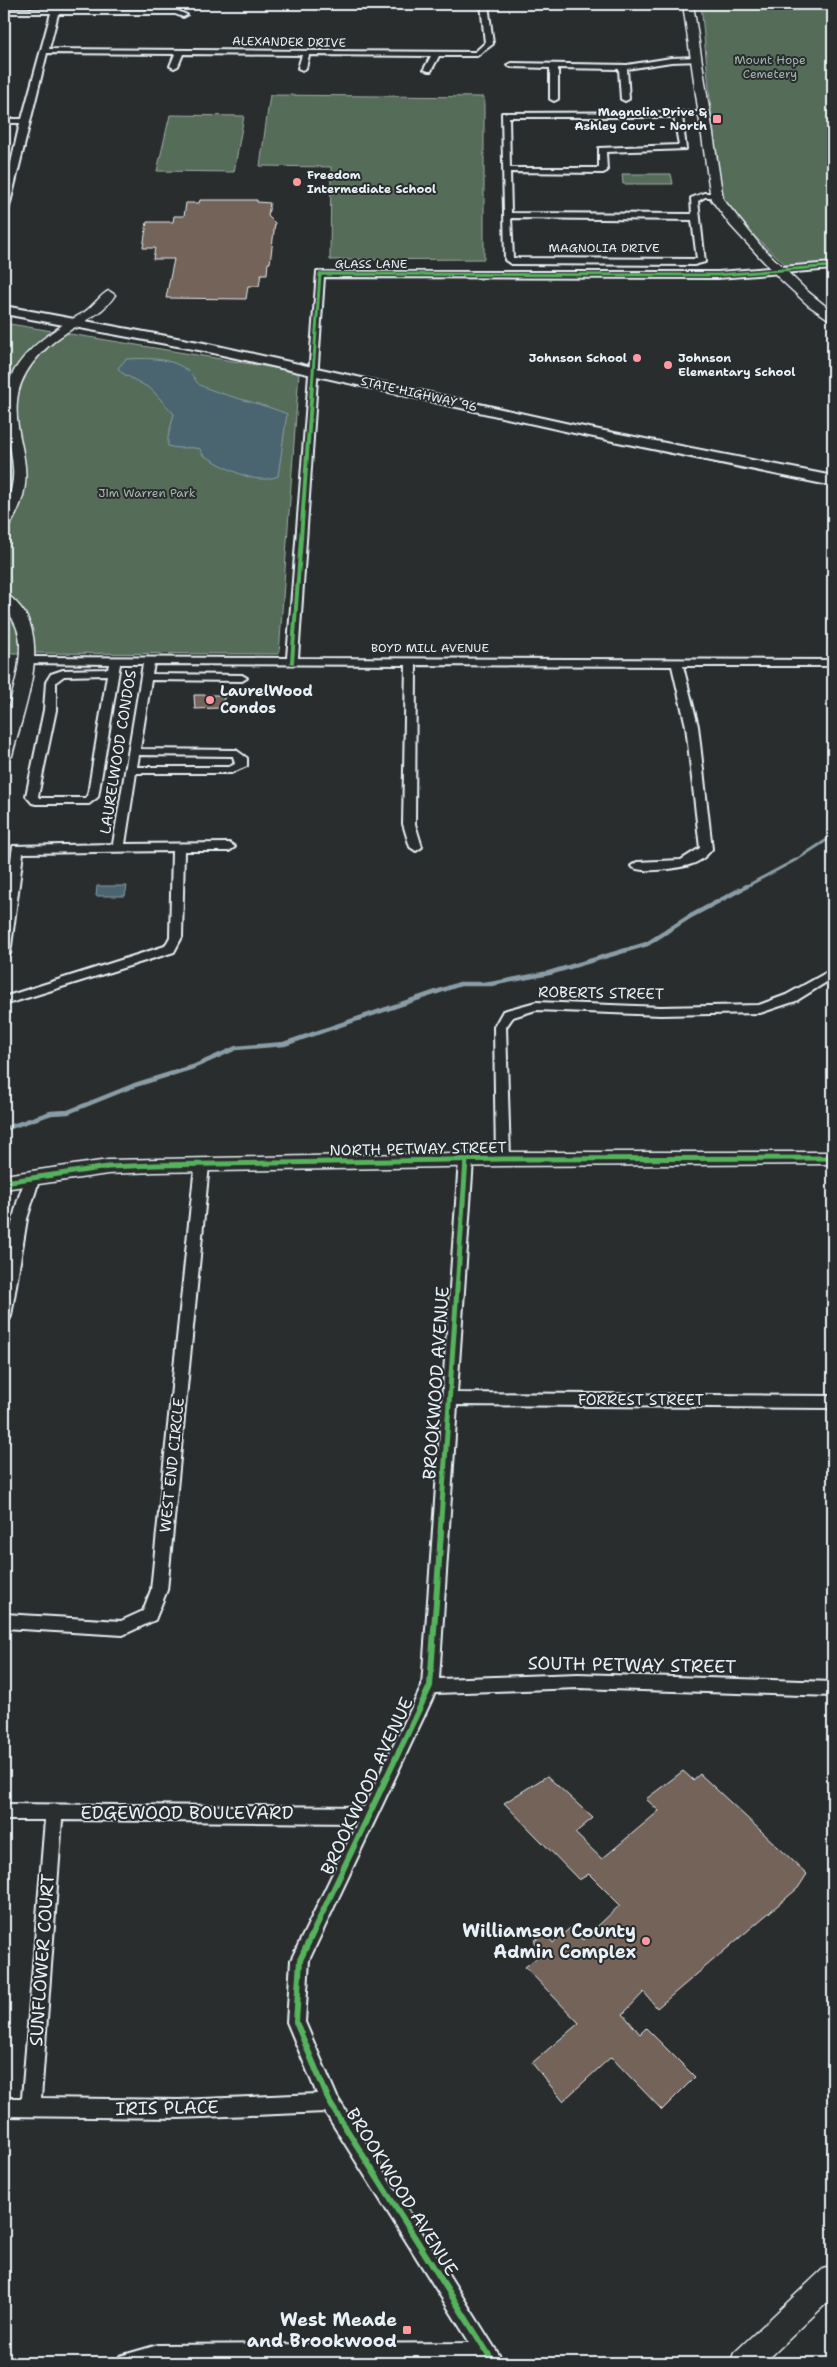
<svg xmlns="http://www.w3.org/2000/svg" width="837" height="2367" viewBox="0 0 837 2367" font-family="'Shantell Sans',sans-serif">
<rect width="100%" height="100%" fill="#2a2d2e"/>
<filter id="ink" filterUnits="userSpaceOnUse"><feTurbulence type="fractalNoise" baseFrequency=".02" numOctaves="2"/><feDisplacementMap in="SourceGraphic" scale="10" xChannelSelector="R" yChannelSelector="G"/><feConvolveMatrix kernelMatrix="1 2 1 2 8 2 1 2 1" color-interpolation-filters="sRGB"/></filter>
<g filter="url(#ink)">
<g fill="#556c59" stroke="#9eaea8">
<path d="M701,4H833V262L788,267L720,205Z"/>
<path d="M270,95L484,97V259L330,260L331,167L260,166Z"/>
<path d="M170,115L244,116L234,172L157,171Z"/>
<path d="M622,174H671L673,184H623Z"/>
<path d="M4,323L299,372L279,654L4,653Z"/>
</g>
<g fill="#4b6570" stroke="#8a9da6">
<path d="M126,359C147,358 173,357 189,372C199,382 193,383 209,389C235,399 261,403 287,414L278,476C254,487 224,466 203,455L200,449C189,446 179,450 168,446V437L174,414L151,389L122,373L118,368Z"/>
<path d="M97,886H127L125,896H96Z"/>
</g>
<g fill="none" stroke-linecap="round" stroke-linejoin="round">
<path stroke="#8a9da6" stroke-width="3" d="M745,887L799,858L833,836"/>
<path stroke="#8a9da6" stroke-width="4.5" d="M4,1129L51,1113L68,1112L135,1085L193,1067L236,1048L284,1044L460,984H491L549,973L647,944L689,917L747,886"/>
</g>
<g fill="#736459" stroke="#e8f1f8">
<path d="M200,200H257V202L270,203L268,216L275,223L270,263H268L267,274H261L259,286H248L246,299L166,298L174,259H153L155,248H143L147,222H173L174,216H184L186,203H199Z"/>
<path d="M194,695H226L219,708L195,709Z"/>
<path d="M683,1771L693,1780L700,1774L807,1874L798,1888L657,2008L644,1992L623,2014L640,2034L646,2028L695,2077L662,2110L611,2057L563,2101L532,2063L579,2023L525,1967L543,1953L534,1941L545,1933L553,1943L570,1928L583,1940L620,1905L589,1874L579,1880L504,1803L547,1776L593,1818L575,1833L602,1859L659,1811L646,1799Z"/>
</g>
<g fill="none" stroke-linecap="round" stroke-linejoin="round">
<defs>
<g id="street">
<path d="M54,4H60L59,9L176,10L187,15L183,17L175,14H58L49,49L475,52L485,43L481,4H488L493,44L477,56H439L431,71H428L424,69L431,56L309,55L306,68L302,70L298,68L302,55L183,54L178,66L174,68L170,66L175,54L47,53L8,211L4,214V194L20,123H4V119H22L51,13H4V9H52Z"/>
<path d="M697,57H700V61L671,62L627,69L629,99L625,101L621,99L619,69L558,68V99L554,101L550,99V68L511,67L507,65L511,63L627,65L671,58Z"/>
<path d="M708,112V116H682L686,149L606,152L607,171L603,173L510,172L511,213L692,214L691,198L704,193H720V197H705L698,201L705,262L694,265L511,264L505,260L502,113ZM509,117H674L679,145L599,148V168H510ZM511,218L692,220L697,259L513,258Z"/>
<path d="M833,263V269L718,278L324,277L298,658L833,660V666H683L698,726L712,849C708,854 703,859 697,862C686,868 639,875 631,866L637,862L681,860L700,848L686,726L672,666L416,665L415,824L422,847L416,851L410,847L403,824L406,665L154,664L152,674L242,675L247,678L242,681L151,680L140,749L236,750L247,758V766L231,773H136L125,844L229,843L235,847L229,851H184L182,937L174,952L4,1005V997L165,946L170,937L172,851L23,853L10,954L4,958V907L13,846L113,844L143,664H120L98,797L89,804H36L32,803L26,796L44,710L46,682L51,674L63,670L108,669L109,664L26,663L21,660L26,657L287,658L317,272H718ZM107,675L88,794L86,798H39L38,796L56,710V682L64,676ZM139,755L233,756L235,764L229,767H137Z"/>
<path d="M833,969V978L796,1001L760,1013L661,1015L536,1010L513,1017L506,1027L510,1159L503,1164L496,1159L494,1027L503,1011L536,1002L661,1007L759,1005L786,995Z"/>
<path d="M466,1155L473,1160L457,1393L833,1396V1408L457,1405L439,1679L578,1674L833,1682V1696L578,1688L435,1693L309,1960L305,2022L337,2097L504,2363H117L120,2356L158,2345L470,2343L325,2112L179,2118L4,2116V2098H22L45,1820H4V1804L364,1807L422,1686L459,1160ZM62,1820L357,1823L291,1960L287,2022L317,2094L179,2100L41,2098Z"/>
<path d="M202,1160L209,1165L167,1590L155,1620L123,1635L4,1628V1614L121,1621L143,1611L151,1590L195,1165Z"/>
<path d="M33,1172L40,1177L27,1219L11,1316L9,1320L4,1321C3,1307 3,1290 4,1275C5,1258 18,1176 33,1172Z"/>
</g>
<g id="secondary">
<path d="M683,4H693L723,199L760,245L807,291L833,312V322L808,305L779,278L731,226L711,199Z"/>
<path d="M109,291L115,295C105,311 92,316 77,326C52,340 24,364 18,394C10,438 40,466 16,514C13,520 11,526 4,527C4,506 15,489 13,468C12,447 4,428 4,407C4,362 48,332 83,313C92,308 102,293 109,291Z"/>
<path d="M4,594C11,596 16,602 21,608C51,646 22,714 12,756L4,761C3,750 2,737 4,726C10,699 21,672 20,643C19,620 3,612 4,594Z"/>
<path d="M503,1152H833V1164L503,1166L155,1172L108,1174L4,1189V1175L108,1160Z"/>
<path d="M833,2266V2297L764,2363H730L734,2353L823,2269Z"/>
</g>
<path id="primary" d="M4,306L204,343L574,425L833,476V486L574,433L204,351L4,314Z"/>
</defs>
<use href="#street" stroke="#e8f1f8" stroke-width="4"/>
<use href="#secondary" stroke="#e8f1f8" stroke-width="3"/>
<use href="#primary" stroke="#e8f1f8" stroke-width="4"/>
<use href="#street" fill="#2a2d2e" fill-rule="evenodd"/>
<use href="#secondary" fill="#2a2d2e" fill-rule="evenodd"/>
<use href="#primary" fill="#2a2d2e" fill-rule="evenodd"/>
<defs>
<path id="cycleway-far3" d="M312,387L320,274L718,275L833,266"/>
<path id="cycleway-far2" d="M292,662L312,386"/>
<g id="cycleway-far1">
<path d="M4,1182L108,1167L155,1165L503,1159L833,1158"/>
<path d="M440,1533L466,1160"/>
</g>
<path id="cycleway" d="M441,1532L430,1686L300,1960L296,2022L330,2103L494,2363"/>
</defs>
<use href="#cycleway-far3" stroke="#2a2d2e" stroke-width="5"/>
<use href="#cycleway-far2" stroke="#2a2d2e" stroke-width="6"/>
<use href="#cycleway-far1" stroke="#2a2d2e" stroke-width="8"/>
<use href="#cycleway" stroke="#2a2d2e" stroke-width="9"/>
<use href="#cycleway-far3" stroke="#56b35d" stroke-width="3"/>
<use href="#cycleway-far2" stroke="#56b35d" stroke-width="4"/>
<use href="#cycleway-far1" stroke="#56b35d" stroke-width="5"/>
<use href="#cycleway" stroke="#56b35d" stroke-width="6"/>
</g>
</g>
<g fill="#ff9aa2" stroke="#2a2d2e" stroke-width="2">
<rect x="712" y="114" width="10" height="10" rx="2.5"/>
<circle cx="297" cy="182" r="5"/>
<circle cx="637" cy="358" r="5"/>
<circle cx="668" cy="365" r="5"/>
<circle cx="210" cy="700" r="5"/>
<circle cx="646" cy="1941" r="5"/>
<rect x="402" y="2325" width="10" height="10" rx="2.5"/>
</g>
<g text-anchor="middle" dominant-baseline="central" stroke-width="4" stroke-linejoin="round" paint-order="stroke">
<g font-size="12" fill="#e8f1f8" stroke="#2a2d2e">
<text transform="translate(289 42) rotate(1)">ALEXANDER DRIVE</text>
<text x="604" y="248">MAGNOLIA DRIVE</text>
<text x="371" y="264">GLASS LANE</text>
<text transform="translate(419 394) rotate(13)">STATE HIGHWAY 96</text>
<text x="430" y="648">BOYD MILL AVENUE</text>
</g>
<g font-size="12" fill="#a6b5b0" stroke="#2a2d2e">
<text x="770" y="60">Mount Hope<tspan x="770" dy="14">Cemetery</tspan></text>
<text x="147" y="493">Jim Warren Park</text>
</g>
<g font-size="12" font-weight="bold" fill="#e8f1f8" stroke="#2a2d2e" text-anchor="end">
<text x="707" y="112">Magnolia Drive &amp;<tspan x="707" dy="14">Ashley Court - North</tspan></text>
<text x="307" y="175" text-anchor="start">Freedom<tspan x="307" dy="14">Intermediate School</tspan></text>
<text x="627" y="358">Johnson School</text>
<text x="678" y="358" text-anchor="start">Johnson<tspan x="678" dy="14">Elementary School</tspan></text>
</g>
<g font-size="15" font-weight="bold" fill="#e8f1f8" stroke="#2a2d2e" text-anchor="start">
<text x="220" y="691">LaurelWood<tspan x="220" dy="17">Condos</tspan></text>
</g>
<g font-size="15" fill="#e8f1f8" stroke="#2a2d2e">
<text transform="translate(118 752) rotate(-81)">LAURELWOOD CONDOS</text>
<text transform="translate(601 993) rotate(1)">ROBERTS STREET</text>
<text transform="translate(418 1149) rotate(-1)">NORTH PETWAY STREET</text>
<text x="641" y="1400">FORREST STREET</text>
<text transform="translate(172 1465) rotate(-84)">WEST END CIRCLE</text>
</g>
<g font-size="18" fill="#e8f1f8" stroke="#2a2d2e">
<text transform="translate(436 1383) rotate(-86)">BROOKWOOD AVENUE</text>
<text transform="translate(632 1665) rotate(1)">SOUTH PETWAY STREET</text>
<text transform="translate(367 1786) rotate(-65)">BROOKWOOD AVENUE</text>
<text x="187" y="1813">EDGEWOOD BOULEVARD</text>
<text transform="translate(42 1960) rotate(-86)">SUNFLOWER COURT</text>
<text transform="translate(167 2108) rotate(-1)">IRIS PLACE</text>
<text transform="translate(402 2192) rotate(58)">BROOKWOOD AVENUE</text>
</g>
<g font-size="18" font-weight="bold" fill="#e8f1f8" stroke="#2a2d2e" text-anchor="end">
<text x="636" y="1931">Williamson County<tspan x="636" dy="21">Admin Complex</tspan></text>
<text x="397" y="2320">West Meade<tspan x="397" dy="21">and Brookwood</tspan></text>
</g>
</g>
<rect width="837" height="2367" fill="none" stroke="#2a2d2e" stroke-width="20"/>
<rect x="10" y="10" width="817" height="2347" fill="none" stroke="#e8f1f8" stroke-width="2" filter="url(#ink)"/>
</svg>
